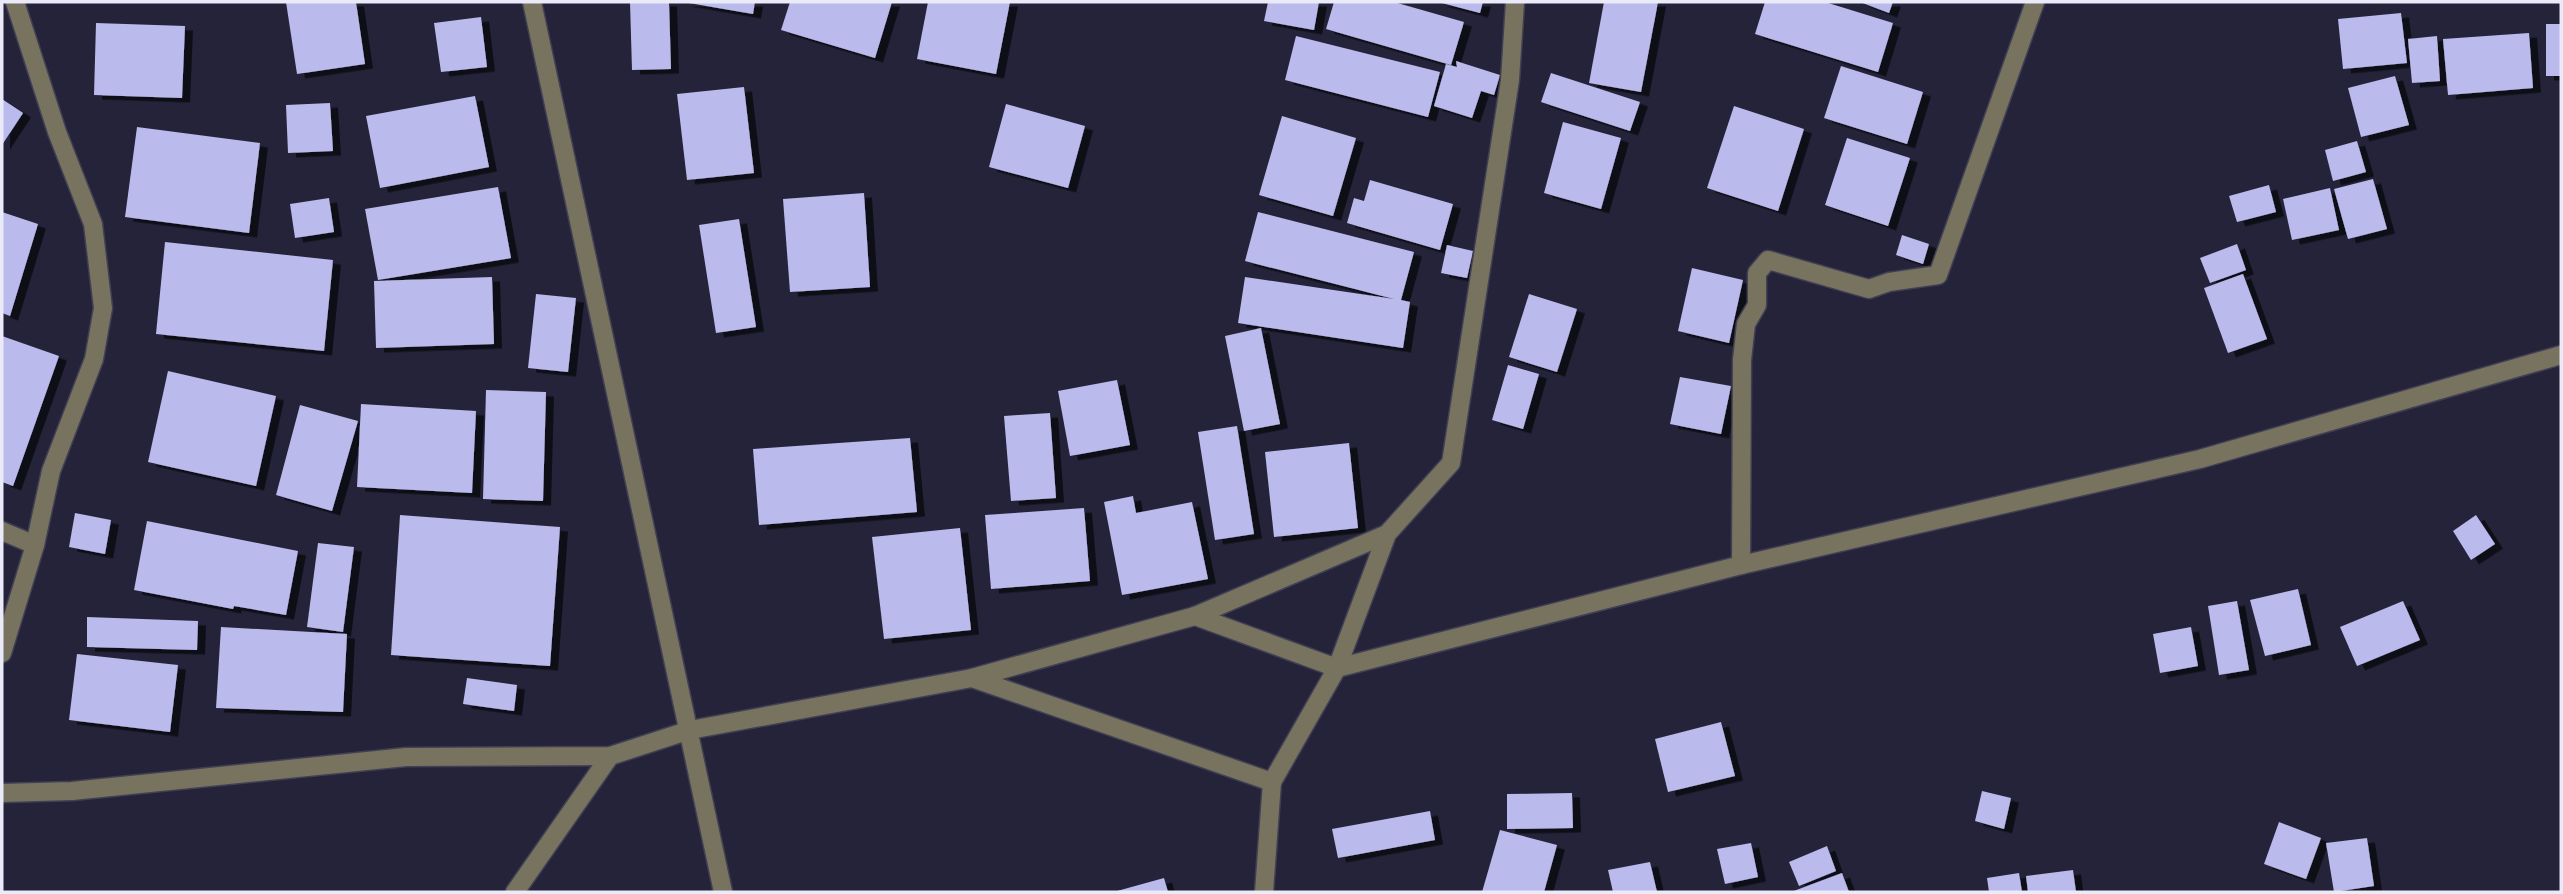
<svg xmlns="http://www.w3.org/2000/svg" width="2563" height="894" viewBox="0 0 2563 894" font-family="Arial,sans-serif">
<defs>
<filter id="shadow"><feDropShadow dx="8" dy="4.5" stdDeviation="0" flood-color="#0009"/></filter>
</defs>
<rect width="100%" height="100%" fill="#242339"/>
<g fill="#babaec" filter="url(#shadow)">
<path d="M286,2H356L365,64L297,74Z"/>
<path d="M630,2H669L671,69L632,70Z"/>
<path d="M683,2H755L753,14Z"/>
<path d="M790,2H892L875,58L781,30Z"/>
<path d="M928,2H1010L996,74L917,59Z"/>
<path d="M1268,2H1319L1314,30L1264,21Z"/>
<path d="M1334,2H1394L1464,22L1451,65L1326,29Z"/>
<path d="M1438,2H1483L1480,13Z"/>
<path d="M1604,2H1658L1641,92L1589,83Z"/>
<path d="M1765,2H1825L1893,23L1878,72L1755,34Z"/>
<path d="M1860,2H1893L1889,13Z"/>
<path d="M2401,13L2407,63L2343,69L2338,19Z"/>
<path d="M481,17L487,67L441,72L434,23Z"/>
<path d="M96,23L185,26L182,98L94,95Z"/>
<rect x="2546" y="24" width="15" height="52"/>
<path d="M2529,33L2533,88L2448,95L2443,39Z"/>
<path d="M1296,36L1440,72L1428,117L1285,80Z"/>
<path d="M2437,36L2440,81L2412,83L2408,39Z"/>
<path d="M1456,61L1500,75L1494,95L1481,91L1472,118L1434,106L1446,64L1457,67Z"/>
<path d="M1841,66L1923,92L1907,144L1824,118Z"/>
<path d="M1551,73L1640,102L1630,131L1541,102Z"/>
<path d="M2395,76L2409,125L2361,137L2348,88Z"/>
<path d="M744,87L754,173L687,180L677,94Z"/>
<path d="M475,96L489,167L380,188L366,116Z"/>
<path d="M2,99L23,113L2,145Z"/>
<path d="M330,103L333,151L288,153L286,105Z"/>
<path d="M1006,104L1085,126L1068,188L989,167Z"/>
<path d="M1734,106L1804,129L1778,211L1707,188Z"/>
<path d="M1282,116L1356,138L1333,216L1259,195Z"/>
<path d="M1563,122L1621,138L1601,209L1544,193Z"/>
<path d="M137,127L260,143L249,233L125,217Z"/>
<path d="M1847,138L1910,158L1888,226L1825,205Z"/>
<path d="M2357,141L2366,172L2333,181L2325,150Z"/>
<path d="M2373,179L2387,229L2348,239L2334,189Z"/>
<path d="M1370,180L1453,204L1440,250L1347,223L1354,198L1364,201Z"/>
<path d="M2269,185L2276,212L2237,222L2229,196Z"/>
<path d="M498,187L511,258L378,280L365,209Z"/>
<path d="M2330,188L2339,230L2292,240L2283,199Z"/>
<path d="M864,193L870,287L790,292L783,199Z"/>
<path d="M329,198L334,232L295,238L290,204Z"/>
<path d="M2,212L38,224L10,316L2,313Z"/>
<path d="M1258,212L1414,252L1401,300L1410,302L1403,348L1238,323L1245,277L1394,299L1245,261Z"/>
<path d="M739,219L756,327L716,333L699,225Z"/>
<path d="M1902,235L1929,244L1923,264L1896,255Z"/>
<path d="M165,242L333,260L324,351L156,334Z"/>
<path d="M2237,244L2246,270L2210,283L2200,258Z"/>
<path d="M1447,245L1473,251L1467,278L1441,273Z"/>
<path d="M1692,268L1743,280L1729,343L1678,331Z"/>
<path d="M2243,274L2267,339L2228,353L2204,288Z"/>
<path d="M492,277L494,344L376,348L374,281Z"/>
<path d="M536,294L576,298L568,372L528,368Z"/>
<path d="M1529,294L1577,309L1557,372L1509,357Z"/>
<path d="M1261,328L1280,424L1244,431L1225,336Z"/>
<path d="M2,336L59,356L13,486L2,482Z"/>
<path d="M1508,365L1539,374L1523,429L1492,420Z"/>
<path d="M168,371L276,396L256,486L148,462Z"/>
<path d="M1680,377L1731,386L1721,434L1670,424Z"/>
<path d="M1117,380L1130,445L1070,456L1058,391Z"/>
<path d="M486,390L546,392L543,501L483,499Z"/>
<path d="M361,404L476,411L472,493L357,487Z"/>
<path d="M300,405L358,421L332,511L276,495Z"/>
<path d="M1050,413L1056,498L1011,501L1004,416Z"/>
<path d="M1237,426L1254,534L1215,540L1198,432Z"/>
<path d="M910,438L917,512L759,525L753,449Z"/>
<path d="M1349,443L1358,528L1274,537L1265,452Z"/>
<path d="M1133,496L1136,513L1192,502L1208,579L1122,595L1104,502Z"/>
<path d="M1084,508L1090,581L991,589L985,515Z"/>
<path d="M75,513L111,520L105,554L69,547Z"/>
<path d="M400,515L560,527L550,666L391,655Z"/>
<path d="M2476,515L2495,544L2471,560L2453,531Z"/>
<path d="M147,521L298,551L286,615L234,606L233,609L134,590Z"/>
<path d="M960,528L971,630L884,639L872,537Z"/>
<path d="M318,543L354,547L343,632L307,627Z"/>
<path d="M2298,589L2311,645L2265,656L2250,600Z"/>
<path d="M2237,601L2249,670L2219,675L2208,606Z"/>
<path d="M2403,601L2420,640L2357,666L2340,627Z"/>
<path d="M87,617L198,621L197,650L87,647Z"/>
<path d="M221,627L347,634L343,712L216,708Z"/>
<path d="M2191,627L2198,666L2160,673L2153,634Z"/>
<path d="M77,654L178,665L170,732L69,720Z"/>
<path d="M467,678L517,685L514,711L463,704Z"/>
<path d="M1721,722L1735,776L1668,792L1655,739Z"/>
<path d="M1982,791L2011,798L2004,829L1975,821Z"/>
<path d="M1572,793L1573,828L1507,829V794Z"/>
<path d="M1430,811L1435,840L1338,858L1332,829Z"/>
<path d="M2279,822L2321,838L2306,879L2264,864Z"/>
<path d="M1500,830L1557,845L1544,892H1482Z"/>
<path d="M2367,838L2374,886L2334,892L2326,843Z"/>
<path d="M1751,843L1758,877L1725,884L1717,849Z"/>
<path d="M1827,846L1836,871L1799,886L1789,862Z"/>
<path d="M1650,862L1657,892H1613L1608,870Z"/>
<path d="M2073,870L2076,892H2028L2026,876Z"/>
<path d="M1842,873L1849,892H1791Z"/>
<path d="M2019,873L2022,892H1989L1987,878Z"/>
<path d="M1164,878L1168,892H1117V891Z"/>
</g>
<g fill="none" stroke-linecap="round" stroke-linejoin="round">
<defs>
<g id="minor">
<path d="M532,2L723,892"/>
<path d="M2,531L35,545"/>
<path d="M1741,565L1742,360L1746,324L1757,305V273L1768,260L1869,289L1889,282L1938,275L2035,2"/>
<path d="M1195,616L1337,668L1741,565L2200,459L2561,355"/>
<path d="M2,653L35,545L51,471L94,359L103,308L93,224L57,132L15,2"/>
<path d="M972,678L1272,782"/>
<path d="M2,793L72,791L406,757L610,756L690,730L972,678L1195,616L1387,534"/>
<path d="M515,892L610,756"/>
<path d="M1264,892L1272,782L1337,668L1387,534L1451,463L1510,80L1515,2"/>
</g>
</defs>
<use href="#minor" stroke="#403f54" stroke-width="21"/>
<use href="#minor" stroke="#77735e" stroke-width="18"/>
</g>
<rect width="2563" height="894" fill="none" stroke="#eaeaf9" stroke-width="7"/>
</svg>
